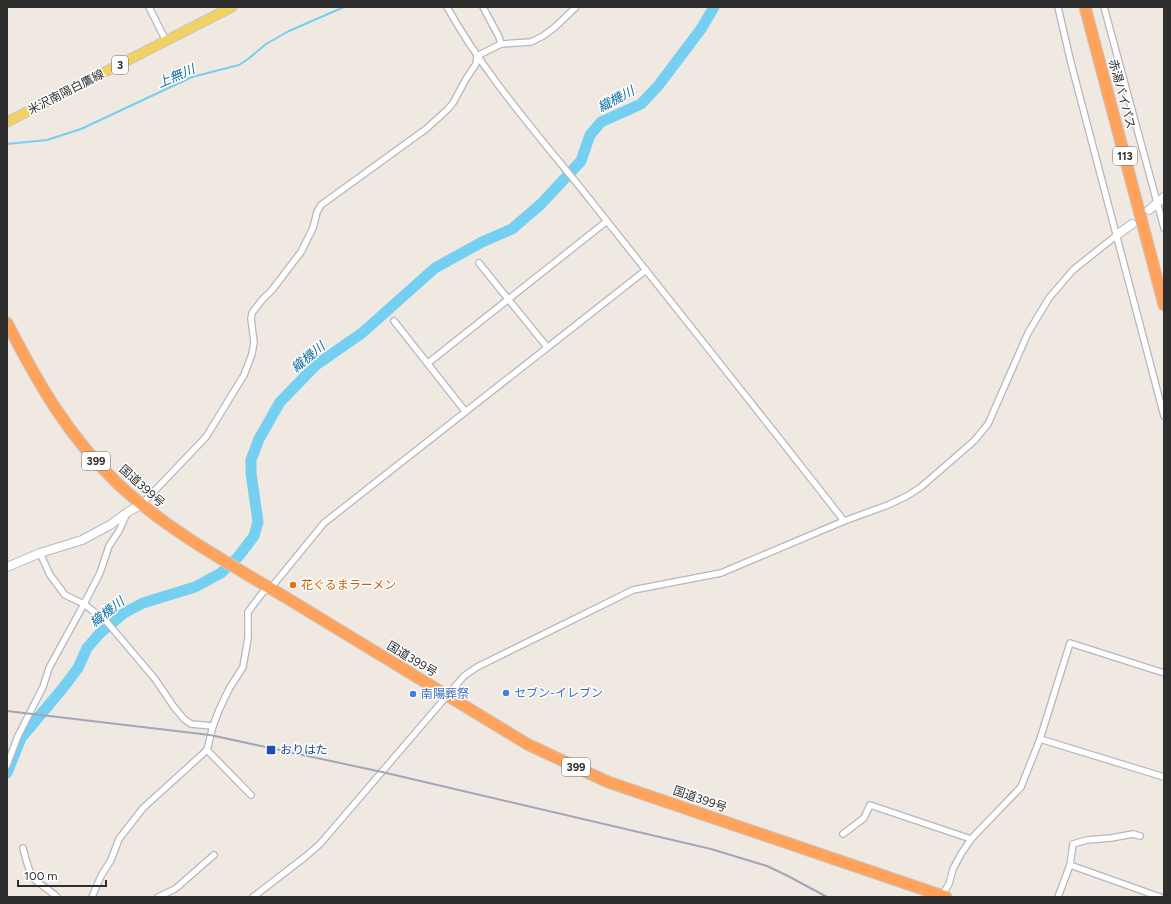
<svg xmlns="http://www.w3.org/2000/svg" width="1171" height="904" viewBox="0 0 1171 904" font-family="Figtree,'Noto Sans JP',sans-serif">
<rect width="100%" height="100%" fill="#efe9e1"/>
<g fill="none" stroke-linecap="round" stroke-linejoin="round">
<path stroke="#75cff0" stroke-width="2" d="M7,144L47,140L81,129L192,77L239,65L248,59L266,44L289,31L344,7"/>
<path stroke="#75cff0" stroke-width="11" d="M7,773L21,738L63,688L78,668L87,648L100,633L124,613L143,603L195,587L221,573L238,557L254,536L258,522L251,473V460L259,439L280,402L316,365L362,333L435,268L482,242L512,229L541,204L581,161L590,135L601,122L641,104L658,86L701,29L714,7"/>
<defs>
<g id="street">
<path d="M149,7L166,41"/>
<path d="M447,7C486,77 541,138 591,201C675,307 760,413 844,521"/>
<path d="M483,7L499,37L501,44"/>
<path d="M1058,7L1071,63L1164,416"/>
<path d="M1104,7L1164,228"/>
<path d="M479,263L547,347"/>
<path d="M394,321L465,411"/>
<path d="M428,363L607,221"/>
<path d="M142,504L206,437L244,375L252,354L254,342L251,319L252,313L262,300L272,290L301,252L313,228L317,212L321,205L426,129L447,110L453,103L466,79L476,64L477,56L501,44L531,42L543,36L554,28L576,7"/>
<path d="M40,553L50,575L65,595L84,604L106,621L155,679L174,707L184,719L191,724L213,726"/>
<path d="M1040,739L1164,777"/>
<path d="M207,750L251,795"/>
<path d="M7,765L18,736L43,687L49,668L84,604L100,573L109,546L119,531L127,513"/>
<path d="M843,834L864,818L870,805L971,839"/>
<path d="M23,848C25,856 29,874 35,880C42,886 50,890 57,897"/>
<path d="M1070,865L1160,897"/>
<path d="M92,897L101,876L111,860L119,839L143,808L207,750L213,726L219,710L229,689L243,667L248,638V612L263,592L270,589L324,523L646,270"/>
<path d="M158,897L175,889L214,855"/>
<path d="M253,897L305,857L320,844L464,676L477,667L633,590L721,573L844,521L888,505L907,496L921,487L974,441L988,424L1028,333L1049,298L1073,270L1117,235"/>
<path d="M941,897L949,884L953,869L961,854L971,839L1021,787L1040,739L1070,643L1164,673"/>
<path d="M1058,897L1070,865L1073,844L1087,840L1111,838L1133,834L1140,836"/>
</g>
<g id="secondary">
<path d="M1149,210L1164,197"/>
<path d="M1117,235L1132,224"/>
<path d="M7,567L40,553L82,540L110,525L128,512L142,504"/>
</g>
<path id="primary" d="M7,122L232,7"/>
<g id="highway">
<path d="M1085,7L1164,305"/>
<path d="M7,323C38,383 68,436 117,483C168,531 230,564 290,600C369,648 448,696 527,744L608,782L946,897"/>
</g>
</defs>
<use href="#street" stroke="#b4b7c1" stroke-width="8"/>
<use href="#secondary" stroke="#b4b7c1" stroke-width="10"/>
<use href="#primary" stroke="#c9c9c9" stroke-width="11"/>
<use href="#highway" stroke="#c9c9c9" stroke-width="13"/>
<use href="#street" stroke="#fff" stroke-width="5.5"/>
<use href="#secondary" stroke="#fff" stroke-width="8"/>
<use href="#primary" stroke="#f2d163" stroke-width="9"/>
<use href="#highway" stroke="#ffa35c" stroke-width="11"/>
<path stroke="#a3a6b8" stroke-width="2" d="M7,711L210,735L382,772L711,849L767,866L788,876L827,897"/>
</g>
<circle fill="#e8710a" stroke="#fff" stroke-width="1.5" cx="293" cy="585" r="4"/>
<g fill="#3f7fe0" stroke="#fff" stroke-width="1.5">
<circle cx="506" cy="693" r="4"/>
<circle cx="413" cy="694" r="4"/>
</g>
<rect fill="#1a4fb4" stroke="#fff" stroke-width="1.5" x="266" y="745" width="10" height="10" rx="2"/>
<g text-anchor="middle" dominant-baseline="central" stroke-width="3" stroke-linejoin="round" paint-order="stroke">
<g fill="#fff" stroke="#6d6d6d" stroke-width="1">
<rect x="112" y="56" width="16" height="18" rx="3"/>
<rect x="1113" y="147" width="24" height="18" rx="3"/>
<rect x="82" y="452" width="28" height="18" rx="3"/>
<rect x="562" y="758" width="28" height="18" rx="3"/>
</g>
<g font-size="11" font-weight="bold" fill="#2e2e2e">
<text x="120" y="65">3</text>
<text x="1125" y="156">113</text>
<text x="96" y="461">399</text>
<text x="576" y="767">399</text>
</g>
<g font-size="12" fill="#2e2e2e" stroke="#fff">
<text transform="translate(66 92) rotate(-27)">米沢南陽白鷹線</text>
<text transform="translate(1122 94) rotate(75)">赤湯バイパス</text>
<text transform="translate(142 486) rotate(42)">国道399号</text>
<text transform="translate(412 659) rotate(31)">国道399号</text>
<text transform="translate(700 799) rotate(19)">国道399号</text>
</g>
<g font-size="12" fill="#c56008" stroke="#fff" text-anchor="start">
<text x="301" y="585">花ぐるまラーメン</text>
</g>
<g font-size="12" fill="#366cbe" stroke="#fff" text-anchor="start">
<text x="514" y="693">セブン-イレブン</text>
<text x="421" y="694">南陽葬祭</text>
</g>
<g font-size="12" fill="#164399" stroke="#fff" text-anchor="start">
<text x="280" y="750">おりはた</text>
</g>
<g font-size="13" font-style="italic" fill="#0d6fa3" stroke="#fff">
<text transform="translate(176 76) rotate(-23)">上無川</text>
<text transform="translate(616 99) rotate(-28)">織機川</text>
<text transform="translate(308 357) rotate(-40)">織機川</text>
<text transform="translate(107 612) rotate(-38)">織機川</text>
</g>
</g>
<rect width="1171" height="904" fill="none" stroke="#2e2e2e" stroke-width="16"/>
<path d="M18 880v6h88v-6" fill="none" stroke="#2e2e2e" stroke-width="2"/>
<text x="24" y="880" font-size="12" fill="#2e2e2e" stroke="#ffffff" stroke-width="3" paint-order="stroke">100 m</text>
</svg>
